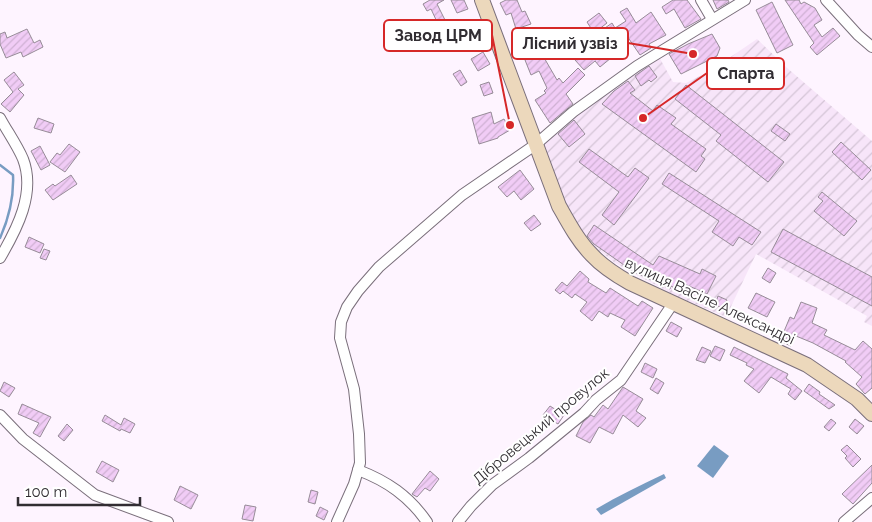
<svg xmlns="http://www.w3.org/2000/svg" width="872" height="522" viewBox="0 0 872 522" font-family="Raleway,sans-serif">
<defs>
<pattern id="industrial-furrows" width="10" height="10" patternUnits="userSpaceOnUse" patternTransform="scale(1.25)"><rect width="10" height="10" fill="#f7e5f9"/><path d="M-1 1l2-2M0 10L10 0M9 11l2-2" fill="none" stroke="#d4c5d6"/></pattern>
<pattern id="building-hatch" width="6" height="6" patternUnits="userSpaceOnUse" patternTransform="scale(1.25)"><rect width="6" height="6" fill="#f1ccf6"/><path d="M-1 1l2-2M0 6l6-6M5 7l2-2" fill="none" stroke="#cfb0d3"/></pattern>
</defs>
<rect width="100%" height="100%" fill="#fef4ff"/>
<path fill="url(#industrial-furrows)" d="M757,39L786,67L872,141V326L864,322L867,316L756,254L726,317L676,296L637,275L615,263L584,238L566,203L540,143L658,55L673,82L686,83L710,71Z"/>
<g fill="#789cc2">
<path d="M714,445L729,456L713,478L697,466Z"/>
<path d="M664,474L666,478L601,515L596,509C618,496 641,485 664,474Z"/>
</g>
<g fill="none" stroke-linecap="round" stroke-linejoin="round">
<path stroke="#789cc2" stroke-width="2.5" d="M0,165L13,175C14,197 9,218 0,238"/>
</g>
<g fill="url(#building-hatch)" stroke="#978c98">
<path d="M430,0H444L437,4L445,20L438,24L431,9L427,11L423,4Z"/>
<path d="M451,0H464L468,9L457,13Z"/>
<path d="M506,0H517L522,12L525,11L531,24L516,29L511,13L506,15L500,3Z"/>
<path d="M673,0H687L701,19L685,28L674,9L666,14L662,7Z"/>
<path d="M713,0H728L729,2L717,9Z"/>
<path d="M785,0H799L801,4L804,2L815,8L822,20L814,25L822,37L833,28L840,36L817,55L810,47L814,43Z"/>
<path d="M772,2L793,45L777,53L756,10Z"/>
<path d="M627,8L636,23L651,12L666,35L649,44L651,48L640,55L627,36L615,44L605,28L612,23L615,28L626,21L620,12Z"/>
<path d="M599,13L607,23L594,33L587,22Z"/>
<path d="M27,29L34,43L40,40L43,47L23,57L21,52L6,58L0,44V34L5,32L7,38Z"/>
<path d="M712,34L720,48L717,56L681,74L669,54L688,44Z"/>
<path d="M533,37L536,42L539,39L544,46L539,49L557,80L559,78L563,83L578,68L585,75L566,94L573,104L550,123L535,100L546,93L544,91L547,88L539,71L531,75L525,60L528,59L520,43Z"/>
<path d="M586,47L597,59L595,60L606,52L611,58L600,67L595,61L584,70L575,60Z"/>
<path d="M483,52L490,64L478,71L471,59Z"/>
<path d="M649,66L657,77L651,82L649,80L641,86L635,76Z"/>
<path d="M460,70L467,82L461,86L453,74Z"/>
<path d="M14,72L24,85L18,89L24,95L10,112L1,104L13,92L4,80Z"/>
<path d="M628,81L635,90L630,93L653,111L657,105L676,118L671,124L706,149L701,156L705,159L696,172L602,104L614,91Z"/>
<path d="M489,82L493,93L484,96L480,85Z"/>
<path d="M686,85L784,162L768,182L716,141L721,135L675,99Z"/>
<path d="M491,112L494,124L504,119L510,130L498,137V138L479,144L472,118Z"/>
<path d="M38,118L54,124L51,133L34,128Z"/>
<path d="M574,120L585,134L569,147L558,134Z"/>
<path d="M776,124L790,134L785,141L771,131Z"/>
<path d="M841,142L871,170L862,180L832,152Z"/>
<path d="M69,144L80,152L65,172L50,162L57,153L60,155Z"/>
<path d="M40,146L50,165L41,170L31,151Z"/>
<path d="M589,149L628,177L635,168L649,178L614,225L602,215L619,192L579,162Z"/>
<path d="M520,170L534,189L521,200L514,191L507,197L498,187Z"/>
<path d="M669,173L761,232L752,245L739,237L733,246L712,232L719,221L662,184Z"/>
<path d="M71,175L77,184L53,200L45,190L53,184L55,186Z"/>
<path d="M822,192L857,221L844,236L814,211L823,201L818,197Z"/>
<path d="M534,215L541,224L531,231L524,223Z"/>
<path d="M594,225L653,265L659,256L700,274L702,269L716,276L707,294L680,282L676,289L671,286L670,289L634,272L594,244L587,236Z"/>
<path d="M783,229L872,277V306L771,252Z"/>
<path d="M29,237L44,244L40,253L25,247Z"/>
<path d="M44,249L50,251L46,260L40,258Z"/>
<path d="M768,268L776,273L770,283L762,278Z"/>
<path d="M580,271L589,279L588,282L606,293L610,288L638,306L642,301L653,308L635,336L621,327L625,320L610,313L608,317L599,311L592,321L580,311L587,302L575,294L572,298L563,291L560,294L555,290L562,282L567,286Z"/>
<path d="M756,293L775,302L767,317L748,308Z"/>
<path d="M718,296L727,300L723,308L715,305Z"/>
<path d="M801,302L817,308L812,323L827,330L824,335L855,350L863,341L872,349V388L865,394L856,384L862,377L845,362L846,361L813,343L796,336L791,346L780,341L790,317L794,319Z"/>
<path d="M671,322L682,328L677,337L666,331Z"/>
<path d="M715,346L725,350L720,361L710,356Z"/>
<path d="M702,347L711,351L705,363L696,360Z"/>
<path d="M734,347L788,374L786,378L802,391L795,400L788,394L791,389L771,377L759,393L744,381L754,369L746,365L747,363L730,355Z"/>
<path d="M645,363L657,369L653,378L641,372Z"/>
<path d="M656,378L664,383L658,394L650,389Z"/>
<path d="M4,382L15,388L9,397L0,391Z"/>
<path d="M809,384L820,392L819,394L835,405L829,409L804,391Z"/>
<path d="M623,387L643,399L636,411L646,418L638,427L623,415L613,434L599,427L590,443L576,436L583,422L591,415L594,417L603,405L608,409Z"/>
<path d="M22,404L51,417L40,437L33,433L39,423L18,414Z"/>
<path d="M550,406L564,415L558,424L543,415Z"/>
<path d="M105,415L121,425L124,418L135,424L130,433L121,429L120,431L102,421Z"/>
<path d="M831,419L836,423L829,431L824,427Z"/>
<path d="M855,419L864,426L857,434L849,427Z"/>
<path d="M67,424L73,430L64,441L58,436Z"/>
<path d="M847,445L861,459L853,467L845,458L847,456L841,450Z"/>
<path d="M102,461L119,470L113,482L96,472Z"/>
<path d="M872,465V483L853,504L842,494Z"/>
<path d="M430,471L439,479L430,491L425,488L417,497L412,494Z"/>
<path d="M180,486L198,495L191,509L174,500Z"/>
<path d="M311,490L318,492L315,504L308,502Z"/>
<path d="M245,505L256,507L253,521L242,519Z"/>
<path d="M320,507L328,511L324,520L316,516Z"/>
</g>
<g fill="none" stroke-linecap="round" stroke-linejoin="round">
<defs>
<g id="street">
<path d="M701,0L712,19"/>
<path d="M826,0L858,35L872,47"/>
<path d="M0,118C7,131 17,145 23,159C36,193 17,229 0,258"/>
<path d="M0,415L23,439L95,495L168,522"/>
<path d="M358,470C387,481 409,496 427,522"/>
<path d="M337,522L354,484L360,463L359,434L354,389L340,338L341,322L347,307L358,291L379,267L462,195L535,145L573,112L637,66L745,0"/>
<path d="M458,522L471,506L492,485L529,458L584,413L596,400L621,380L674,302"/>
<path d="M844,522L872,498"/>
</g>
<path id="secondary" d="M482,0L559,206C568,222 578,241 592,255C603,267 616,275 630,283L807,365L857,399L872,414"/>
</defs>
<use href="#street" stroke="#7a6f7b" stroke-width="12"/>
<use href="#secondary" stroke="#7a6f7b" stroke-width="16"/>
<use href="#street" stroke="#fff" stroke-width="10"/>
<use href="#secondary" stroke="#ecd8bc" stroke-width="14"/>
</g>
<g text-anchor="middle" dominant-baseline="central" stroke-width="4" stroke-linejoin="round" paint-order="stroke">
<g font-size="15" fill="#312d32" stroke="#fff">
<text transform="translate(710 301) rotate(25)">вулиця Васіле Александрі</text>
<text transform="translate(541 426) rotate(-40)">Дібровецький провулок</text>
</g>
</g>
<path fill="none" stroke="#d62828" stroke-width="2" d="M510 125L492 35M693 54L628 43M643 118L707 73"/>
<g fill="#d62828" stroke="#fff" stroke-width="2">
<circle cx="510" cy="125" r="5"/>
<circle cx="693" cy="54" r="5"/>
<circle cx="643" cy="118" r="5"/>
</g>
<g fill="#fff" stroke="#d62828" stroke-width="2">
<rect x="384" y="20" width="108" height="31" rx="5"/>
<rect x="512" y="28" width="116" height="31" rx="5"/>
<rect x="707" y="58" width="77" height="31" rx="5"/>
</g>
<g font-size="16" text-anchor="middle" font-weight="bold" fill="#312d32">
<text x="438" y="41">Завод ЦРМ</text>
<text x="570" y="49">Лісний узвіз</text>
<text x="746" y="79">Спарта</text>
</g>
<path d="M18 497v8h122v-8" fill="none" stroke="#312d32" stroke-width="2.5"/>
<text x="25" y="497" font-size="15" fill="#312d32" stroke="#ffffff" stroke-width="4" paint-order="stroke">100 m</text>
</svg>
